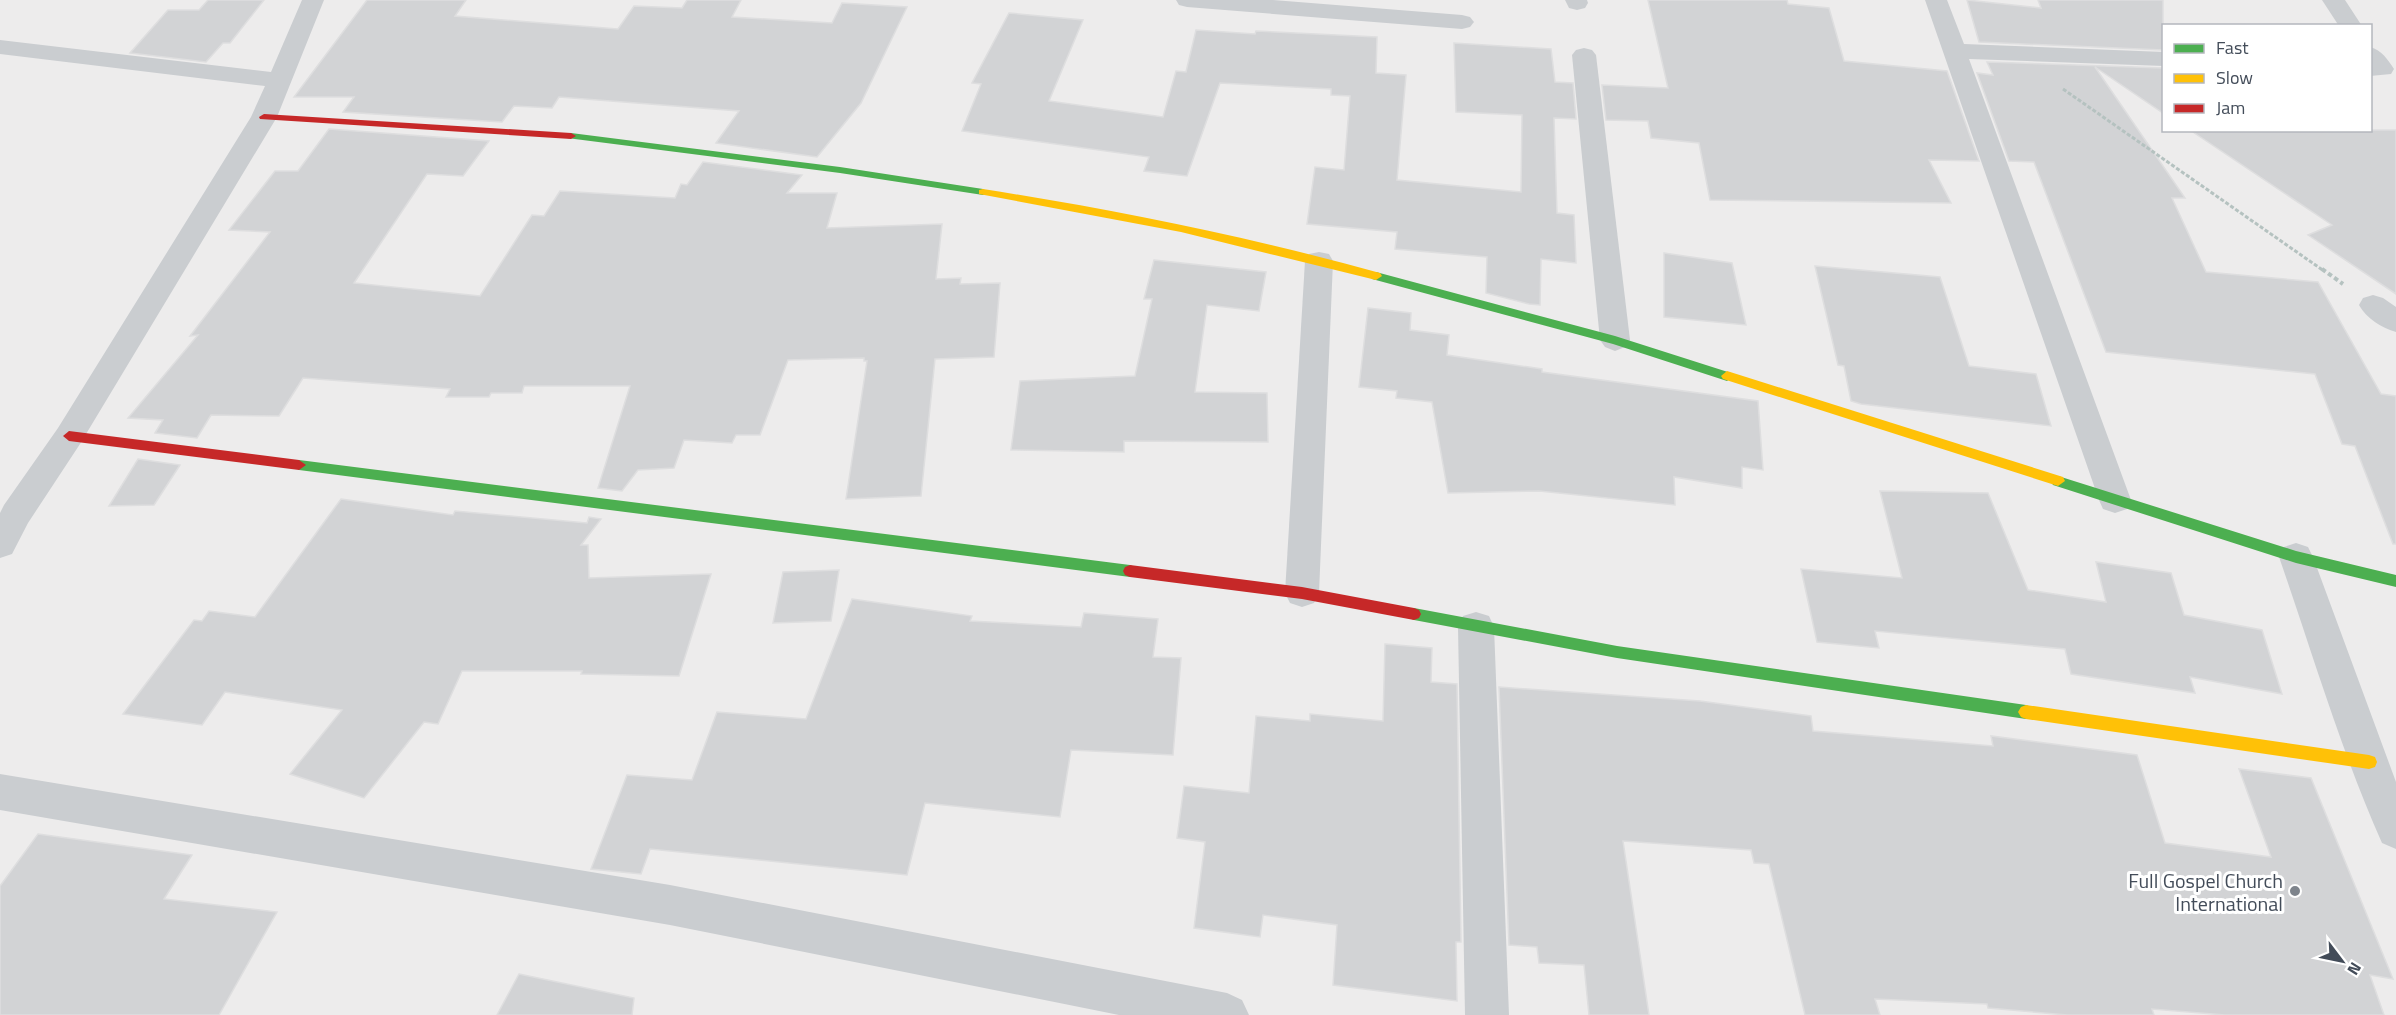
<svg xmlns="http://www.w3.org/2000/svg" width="2396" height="1015" viewBox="0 0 2396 1015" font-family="'Titillium Web',sans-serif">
<rect width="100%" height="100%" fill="#edecec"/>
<g fill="#d2d3d5" stroke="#dededf" stroke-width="1.5">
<path d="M208,0H264L230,43H223L206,62L130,53L168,10H199Z"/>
<path d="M367,0H466L455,16L618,29L634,6L682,8L687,0H741L732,17L832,23L842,3L907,7L861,103L817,157L716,143L739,111L559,97L552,108L514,106L502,122L343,112L354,97H294Z"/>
<path d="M1648,0H1787L1788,4L1829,8L1844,61L1947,71L1979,161L1929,160L1951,203L1710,200L1699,143L1651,138L1648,121L1606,120L1602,85L1668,88Z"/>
<path d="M1967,0L2041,8L2038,0H2163V50L1979,42Z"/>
<path d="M1009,13L1083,20L1049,101L1163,117L1176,71L1186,72L1196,30L1255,34L1256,31L1377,37L1376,73L1406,75L1397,180L1521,192L1522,115L1456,112L1454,43L1551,49L1555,82L1573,83L1576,119L1554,118L1557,213L1574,215L1576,263L1541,259L1540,305L1529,304L1486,293L1487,257L1395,249L1397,232L1307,224L1315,167L1344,170L1350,96L1331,95V89L1220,83L1187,176L1144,171L1149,157L962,131L981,84L972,83Z"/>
<path d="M1987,62L2163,68V113L2095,67L2185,198H2172L2206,272L2318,282L2381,394L2396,396V544H2393L2355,446L2342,444L2315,374L2106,352L2034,162L2009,161L1977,73L1993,75Z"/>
<path d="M329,129L489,141L463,176L427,174L354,283L480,296L532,215L544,216L560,191L675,198L681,184L687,185L703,162L802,175L787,193H837L827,228L942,224L936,279L961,278L960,284L1000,283L994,357L935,359L921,496L846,499L867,361H864V358L788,360L760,435H736L732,443L684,440L674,468L638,470L622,491L598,488L630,386H524L522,393H491L489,397H446L450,389L303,378L279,416L211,415L197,438L155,433L163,420L128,418L198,335L190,336L270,232L229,230L275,171H298Z"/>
<path d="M2190,130H2396V294L2308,235L2332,225Z"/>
<path d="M1664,253L1732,263L1746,325L1664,317Z"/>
<path d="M1154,260L1266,272L1259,311L1207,305L1195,392L1267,393L1268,442L1124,441V452L1011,450L1020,381L1135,376L1152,299H1144Z"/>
<path d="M1815,266L1940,277L1969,366L2036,374L2051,426L1861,404L1851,401L1844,366L1838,365Z"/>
<path d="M1368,308L1411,313L1410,330L1449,335L1447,355L1542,369V372L1758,401L1763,470L1742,467V488L1674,477L1675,505L1539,491L1448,493L1432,402L1396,398L1397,391L1359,387Z"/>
<path d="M138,459L180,465L154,505L109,506Z"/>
<path d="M1880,491L1988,493L2028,590L2106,602L2096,562L2171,573L2184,615L2262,630L2282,694L2190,677L2195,693L2071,674L2065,649L1875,631L1879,648L1817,642L1801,569L1902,578Z"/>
<path d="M341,499L453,515L455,511L587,523L589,517L601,519L581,545H588L589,578L711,574L679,676L581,674L582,671H462L438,724L424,722L364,798L290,774L342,710L225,692L202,725L123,714L194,620L202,621L209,611L255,617Z"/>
<path d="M839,570L831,621L773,623L783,572Z"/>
<path d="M852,599L972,616L970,621L1081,627L1084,613L1158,619L1153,657L1181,658L1173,755L1071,750L1060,817L925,803L907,875L650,849L641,874L591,869L627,775L692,780L717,712L806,719Z"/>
<path d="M1385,644L1432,648L1431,682L1457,684L1461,942H1456L1457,1001L1333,985L1337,925L1263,915L1260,937L1194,928L1205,842L1177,838L1184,786L1249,793L1256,716L1310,721V714L1383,721Z"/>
<path d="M1499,687L1700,701L1811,716L1813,731L1993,746L1991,736L2137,755L2165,843L2271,857L2239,769L2311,778L2393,979L2370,975L2384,1015H2225L2152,1009L2154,1015H2067L1988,1008L1987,1004L1875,999L1880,1015H1805L1769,864L1754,863L1751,850L1623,841L1649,1015H1589L1584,965L1539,963L1537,947L1509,945Z"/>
<path d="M38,834L192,855L164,899L277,912L219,1015H0V886Z"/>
<path d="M519,974L634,998L632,1015H497Z"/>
</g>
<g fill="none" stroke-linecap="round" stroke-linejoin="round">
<path stroke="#b5c2c0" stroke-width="3" stroke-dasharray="4 2" stroke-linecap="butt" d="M2063,89L2324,271"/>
<path stroke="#b5c2c0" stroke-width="4" stroke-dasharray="4.5 3" stroke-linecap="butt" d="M2322,269L2343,284"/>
<g fill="#cacdd0" fill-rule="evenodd">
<path d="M302,0H324L277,117L80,444L28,523L12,554L0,558V513L4,505L58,428L251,117L265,86L0,54V40L271,72Z"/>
<path d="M1176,0H1273L1462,15L1470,17L1474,22L1470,27L1462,29L1187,7L1179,5Z"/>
<path d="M1565,0H1587L1588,3L1585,8L1577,10L1569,8Z"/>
<path d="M1925,0H1947L1964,44L2164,52V66L1969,59L2131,500L2127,509L2115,513L2103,509L2099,500Z"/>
<path d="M2322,0H2345L2362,26H2339Z"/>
<path d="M2370,47C2382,50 2388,60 2394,69L2391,74L2370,76Z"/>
<path d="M1584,48L1592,50L1596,55L1630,340L1625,347L1615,351L1605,347L1600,340L1572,55L1576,50Z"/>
<path d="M1319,252L1329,254L1333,261L1319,593L1314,603L1302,607L1290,603L1285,593L1305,261L1309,254Z"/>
<path d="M2373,295L2383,298L2396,307V332C2382,328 2366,318 2359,305L2363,298Z"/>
<path d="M2296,543L2308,547L2313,557L2396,782V849L2382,843C2341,751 2312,652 2279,557L2284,547Z"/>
<path d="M1476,612L1489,616L1494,627L1509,1015H1465L1458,627L1463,616Z"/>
<path d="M0,774L670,885L1227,993L1242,1000L1249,1015H1119L670,925L0,810Z"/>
</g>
<g fill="#4caf50" fill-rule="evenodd">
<path d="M571,133L840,167L983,189L988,192L983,195L840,173L567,138L566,136Z"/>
<path d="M1376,272L1615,336L1731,373L1733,376L1727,381L1613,344L1372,279L1370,276L1372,273Z"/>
<path d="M299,460L1130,565L1135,567L1137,571L1135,575L1130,577L299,470L292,465Z"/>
<path d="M2058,476L2296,551L2396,575V587L2296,563L2053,485L2051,481L2053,477Z"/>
<path d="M1414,608L1617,646L2026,705L2031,707L2034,712L2031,717L2026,719L1617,658L1414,620L1409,618L1407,614L1409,610Z"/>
</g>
<g fill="#ffc107" fill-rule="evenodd">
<path d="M983,189C1117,210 1250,237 1380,273L1382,276L1376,280L1181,232L979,194V190Z"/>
<path d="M1727,371L2063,477L2065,481L2058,486L1723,379L1721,376Z"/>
<path d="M2026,705L2369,755L2375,757L2377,762L2375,767L2369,769L2026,719L2021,717L2018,712L2021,707Z"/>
</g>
<g fill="#c62828" fill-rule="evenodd">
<path d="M264,114L571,133L576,136L571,139L260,119L259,117Z"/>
<path d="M69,431L299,460L306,465L299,470L69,441L63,436Z"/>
<path d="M1130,565L1302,587L1414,608L1419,610L1421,614L1419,618L1414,620L1302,599L1130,577L1125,575L1123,571L1125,567Z"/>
</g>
</g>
<circle fill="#7e848c" stroke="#fff" stroke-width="2" cx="2295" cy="891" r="6"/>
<g text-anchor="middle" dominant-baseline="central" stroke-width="6" stroke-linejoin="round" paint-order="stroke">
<g font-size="20" fill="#434c59" stroke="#fff" text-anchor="end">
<text x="2283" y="880">Full Gospel Church<tspan x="2283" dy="23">International</tspan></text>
</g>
</g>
<rect x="2162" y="24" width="210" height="108" fill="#ffffff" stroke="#b4b7bd" stroke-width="1.5"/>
<rect x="2174" y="44" width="30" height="9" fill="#4caf50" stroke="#b4b7bd" stroke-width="1.5"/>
<text x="2216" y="54" font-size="18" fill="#434c59">Fast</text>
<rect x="2174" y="74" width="30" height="9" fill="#ffc107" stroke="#b4b7bd" stroke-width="1.5"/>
<text x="2216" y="84" font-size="18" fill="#434c59">Slow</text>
<rect x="2174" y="104" width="30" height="9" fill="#c62828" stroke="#b4b7bd" stroke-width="1.5"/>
<text x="2216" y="114" font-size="18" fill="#434c59">Jam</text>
<g transform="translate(2342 961) rotate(122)" stroke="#ffffff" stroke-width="4.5" paint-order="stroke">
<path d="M0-4.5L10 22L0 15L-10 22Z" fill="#434c59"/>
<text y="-9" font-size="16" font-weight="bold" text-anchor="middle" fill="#434c59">N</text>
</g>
</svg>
